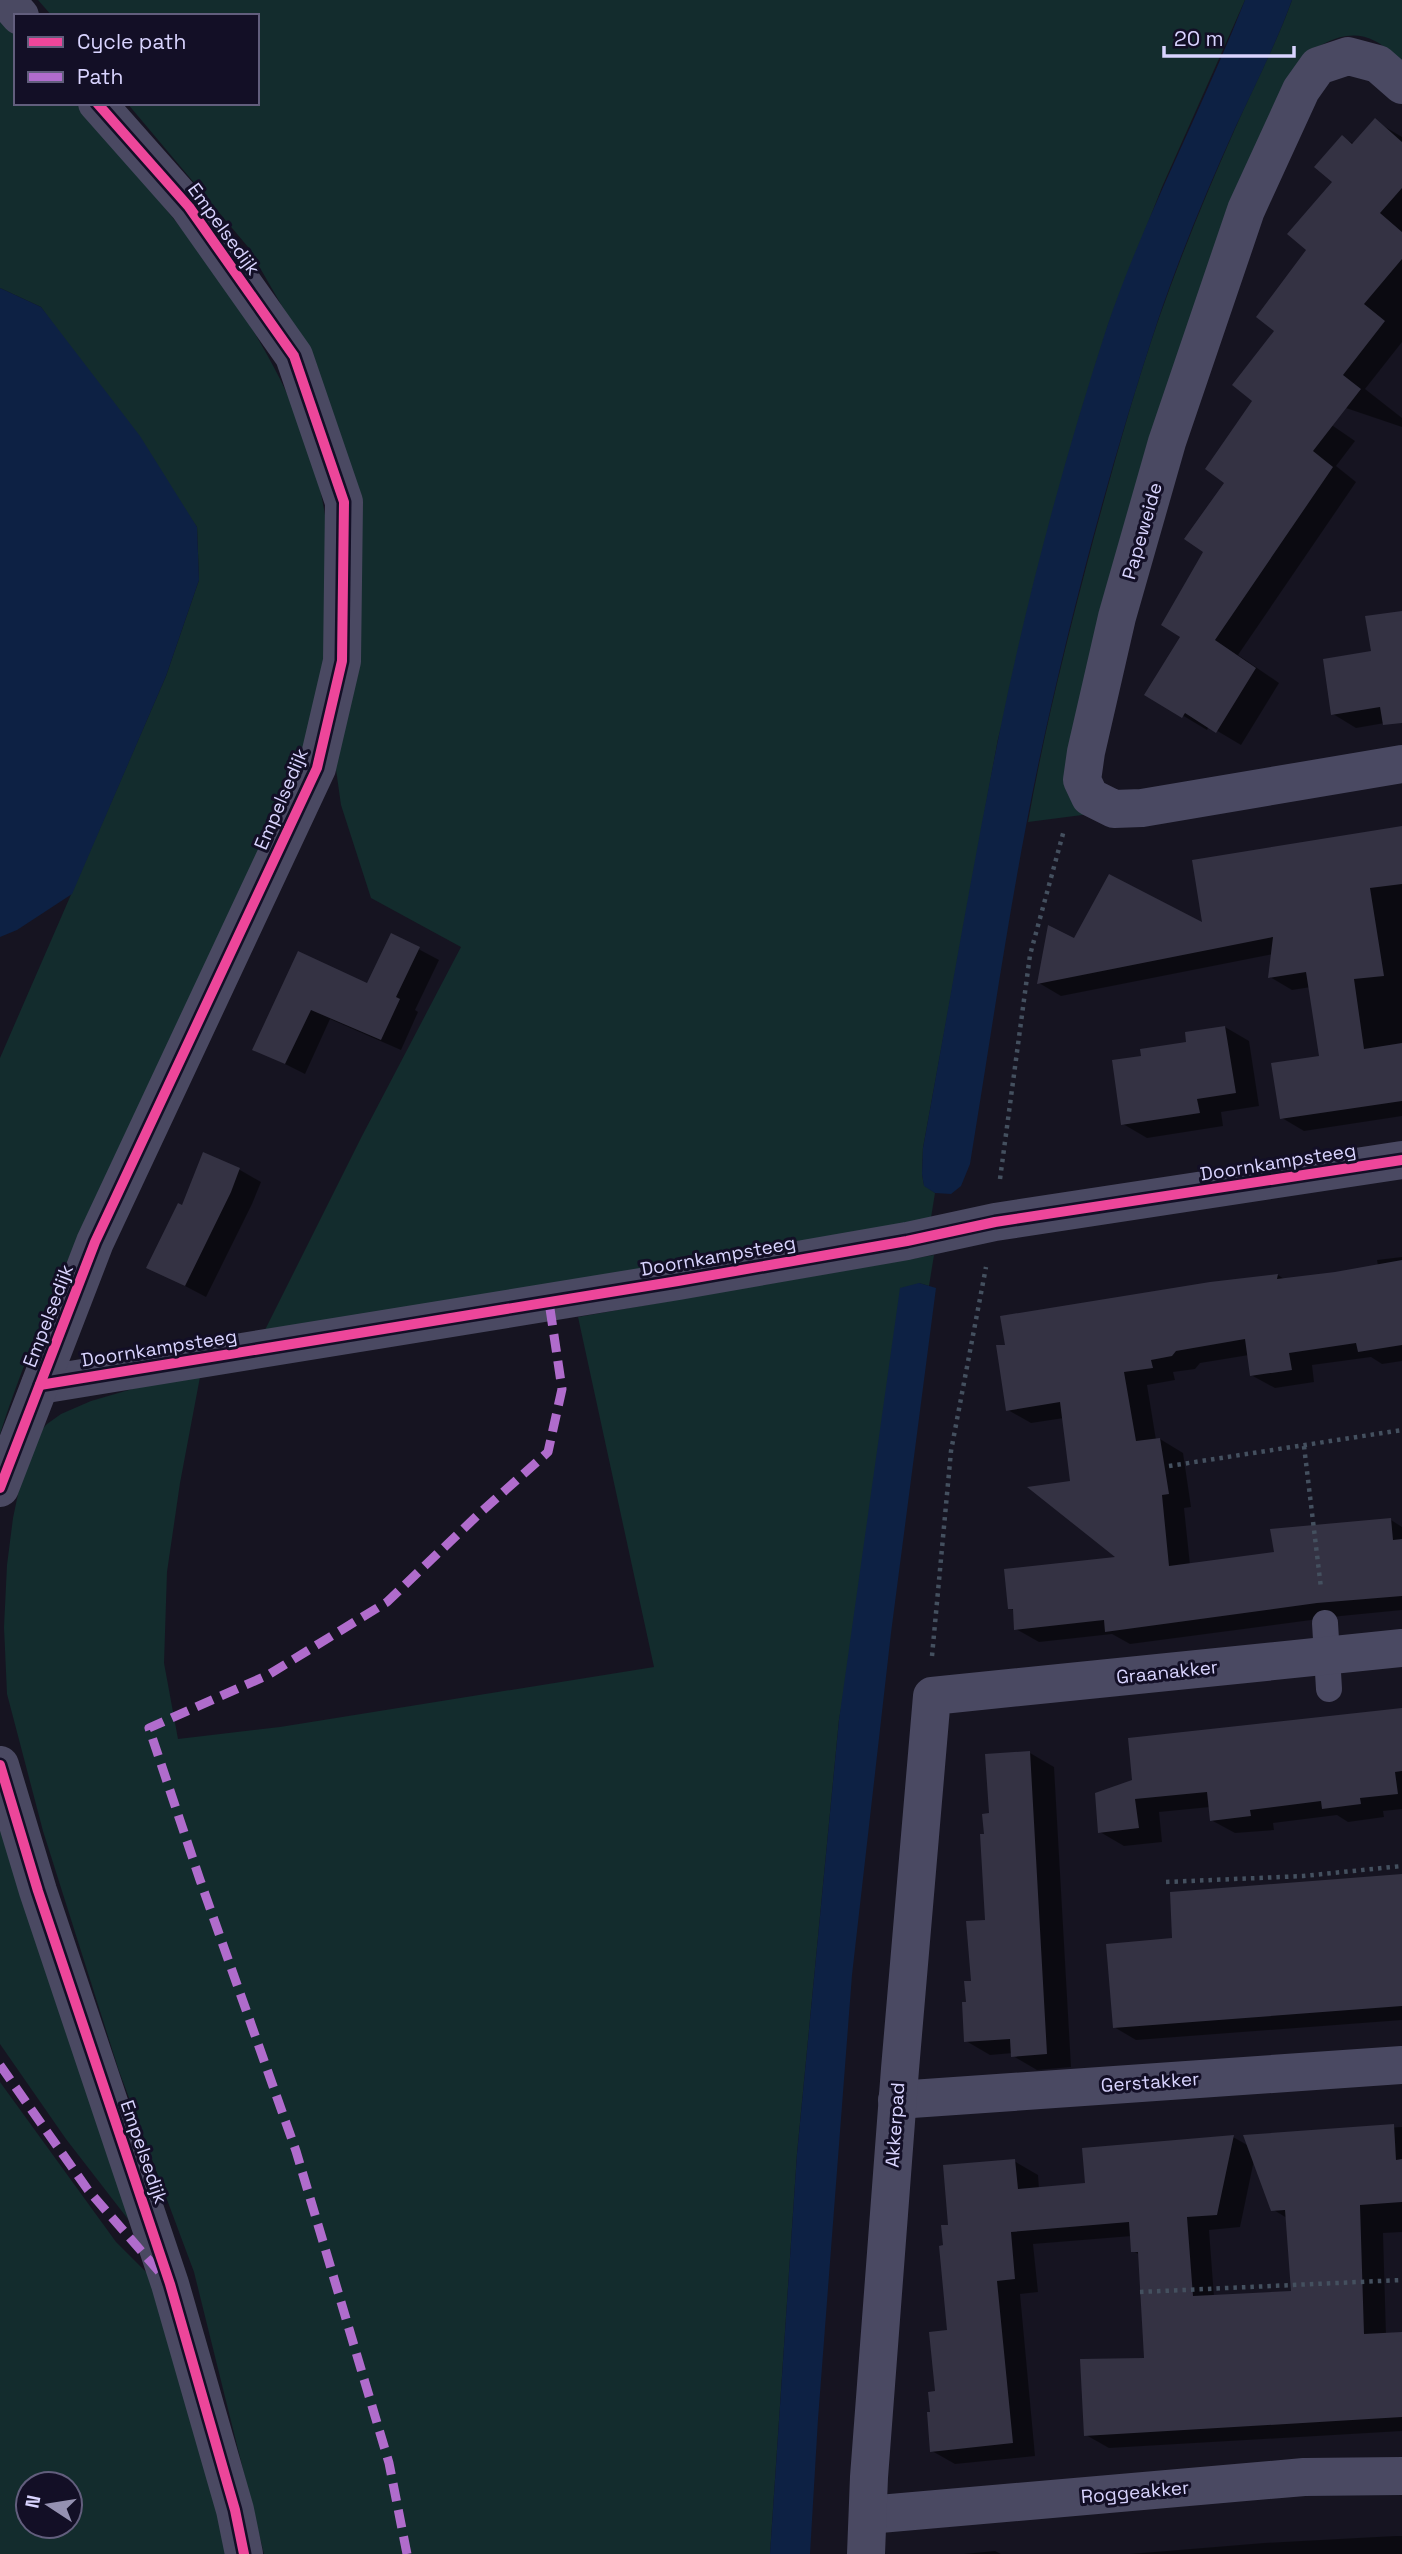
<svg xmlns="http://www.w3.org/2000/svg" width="1402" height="2554" viewBox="0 0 1402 2554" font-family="'Space Grotesk',sans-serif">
<rect width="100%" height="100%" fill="#161421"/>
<g fill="#132c2d" fill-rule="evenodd">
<path d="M38,0H1245L1162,187L1108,325L998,739L923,1148L922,1174L924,1185L935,1193L929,1230L260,1340L362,1136L461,947L371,898L341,805L333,748L349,684L305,346L248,247L127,103H257V16H52Z"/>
<path d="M1292,0H1402V63C1394,56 1385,46 1375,41C1349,27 1324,42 1302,57L1216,258L1090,814L1028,822C1045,726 1069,632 1094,537C1114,464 1134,390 1159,318C1181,255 1207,192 1234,131C1253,87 1276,45 1292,0Z"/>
<path d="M0,18L16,36V103H75C164,205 252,302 303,430C325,488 339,580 328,641C322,677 313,714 303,750C297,771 287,791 279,812C246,894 205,973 166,1053C105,1178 43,1302 0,1434V1058L166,676L199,580L197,527L41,307L0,288Z"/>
<path d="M934,1255L929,1286L919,1283L839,1720L797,2154L770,2554H264L194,2272L119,2071L43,1831L7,1694L4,1627L7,1565L13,1518L26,1456L35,1437L47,1424L61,1414L91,1401L139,1387L200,1377L180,1483L167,1572L164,1663L178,1739L280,1727L654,1667L578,1317Z"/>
<path d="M0,1815L131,2223L66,2139L0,2044Z"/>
<path d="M0,2082L116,2242L156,2282L235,2554H0ZM28,2484H70V2526H28Z"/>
</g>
<g fill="#0d2144">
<path d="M1245,0H1292C1276,44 1255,85 1235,128C1207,190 1180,255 1158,320C1110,465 1071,613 1039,761C1011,894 992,1030 970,1164L961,1186L951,1194L935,1193L924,1186L922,1174L923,1148C948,1012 971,875 998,740C1026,601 1063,462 1107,327C1145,215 1202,110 1245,0Z"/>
<path d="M0,288L41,307L140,436L197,527L199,580L166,676L72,894L17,930L0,937Z"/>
<path d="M919,1283L936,1288L891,1633L852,1975L818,2419L810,2554H770L797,2154L839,1720L900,1288Z"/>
</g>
<g fill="#0007" fill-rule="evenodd">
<path d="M1375,121L1402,137V342L1365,389L1402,418V427L1269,382L1355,441L1336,466L1356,482L1238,655L1279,683L1241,745L1209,726L1207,730L1147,694L1183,636L1226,482L1268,381L1277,331L1335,182L1342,137L1354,144Z"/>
<path d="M1402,612V720L1356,728L1333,714Z"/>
<path d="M1402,828V1116L1304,1131L1282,1118L1321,1057L1311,987L1292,990L1270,977L1273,954L1061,996L1039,983L1075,940L1204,926Z"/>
<path d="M392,935L439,960L415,1010L418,1012L401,1050L330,1019L305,1074L255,1049L299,953L368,985Z"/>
<path d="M1225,1027L1249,1041L1259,1106L1221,1112L1223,1126L1147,1138L1123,1124L1143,1057L1188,1043Z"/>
<path d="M204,1155L240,1170L261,1182L252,1204L206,1297L149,1267L183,1207Z"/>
<path d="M1402,1257V1361L1382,1364L1371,1357L1312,1365L1314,1382L1275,1388L1251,1375L1249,1355L1200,1363L1195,1369L1173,1372L1175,1380L1147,1385L1156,1440L1160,1439L1183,1453L1191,1507L1184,1508L1190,1565L1276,1554L1391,1520L1402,1527V1610L1341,1616L1130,1644L1112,1634L1039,1642L1016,1629L1015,1611L1010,1608L1120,1558L1072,1482L1064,1418L1031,1423L1008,1410L1007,1346L1210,1284L1278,1275L1287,1281L1378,1266L1377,1260Z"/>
<path d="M1402,1711V1809L1383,1811L1384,1817L1348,1822L1337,1815L1273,1823L1274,1830L1235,1833L1211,1820L1210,1807L1159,1812L1162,1842L1124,1846L1100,1832L1097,1794Z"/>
<path d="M1030,1753L1054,1767L1071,2067L1037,2070L1013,2056V2053L990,2055L966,2041L967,2004L987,1922L985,1835L991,1815Z"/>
<path d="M1402,1875V2020L1136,2040L1114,2027L1174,1939Z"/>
<path d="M1402,2127V2232L1383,2233L1386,2335L1402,2334V2431L1109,2448L1086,2435L1146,2360L1140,2255L1133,2251L1132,2236L1033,2244L1038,2292L1020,2294L1035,2456L955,2464L932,2451V2413L949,2331L944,2247L949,2226L1014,2161L1038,2175L1039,2189L1087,2185L1233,2137L1249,2146L1246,2136ZM1254,2160L1272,2209L1287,2218L1293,2293L1214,2297L1209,2230L1240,2227Z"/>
<path d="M1395,2536H1402V2554H1130L1264,2543Z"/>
<path d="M995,2551L1001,2554H964Z"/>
</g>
<g fill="#343243">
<path d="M1375,118L1402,142V188L1380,213L1402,232V259L1364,304L1385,321L1343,375L1361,389L1313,451L1333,467L1215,640L1256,668L1216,733L1185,713L1182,718L1144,695L1180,637L1161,625L1203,552L1184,539L1224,483L1205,469L1252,401L1232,385L1274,331L1256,317L1306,250L1287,234L1332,182L1314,167L1342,135L1352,144Z"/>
<path d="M1402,611V723L1383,725L1380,707L1331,715L1323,659L1371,651L1365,616Z"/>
<path d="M1402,826V884L1370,888L1384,976L1354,979L1364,1049L1402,1043V1101L1280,1119L1271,1063L1319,1056L1306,972L1268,978L1273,937L1037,984L1048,925L1074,938L1109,874L1202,922L1192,860Z"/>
<path d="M391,933L420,947L396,997L400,999L381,1040L311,1010L285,1064L252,1050L298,951L367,983Z"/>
<path d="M1225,1026L1236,1093L1197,1099L1200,1113L1121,1125L1112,1060L1141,1056L1140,1049L1186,1042L1185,1032Z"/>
<path d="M203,1152L240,1168L231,1192L185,1286L146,1268L178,1203L182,1205Z"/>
<path d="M1402,1260V1345L1358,1352L1356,1343L1289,1353L1292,1370L1250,1376L1245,1339L1176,1351L1172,1356L1151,1360L1153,1368L1124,1372L1136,1441L1160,1438L1169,1494L1162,1495L1169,1566L1274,1552L1270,1529L1391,1518L1393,1540L1402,1539V1596L1317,1603L1105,1632L1104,1620L1014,1630L1013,1609H1008L1004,1569L1115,1557L1027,1487L1070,1481L1060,1402L1006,1411L996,1345H1005L1000,1316L1210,1282L1278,1274L1277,1279L1335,1272Z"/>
<path d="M1402,1708V1771L1395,1772L1398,1794L1360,1798L1361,1804L1322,1809L1321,1801L1250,1810L1251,1816L1210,1821L1207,1792L1135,1799L1139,1828L1098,1833L1095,1793L1132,1780L1128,1738Z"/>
<path d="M1030,1751L1047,2054L1011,2057L1010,2039L964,2042L962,2002H966L964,1981H971L966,1921L985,1920L980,1834H984L982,1814L989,1813L985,1754Z"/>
<path d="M1402,1874V2006L1113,2028L1106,1944L1172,1938L1170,1892Z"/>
<path d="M1394,2124L1396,2160L1402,2159V2202L1360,2205L1364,2334L1402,2332V2417L1084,2436L1080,2359L1144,2358L1138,2252H1131L1129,2222L1011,2232L1015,2279L997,2281L1013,2443L930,2452L927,2412H930L928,2392L935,2391L929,2332L947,2330L939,2246L943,2245L941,2225H948L943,2165L1015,2159L1018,2189L1085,2183L1082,2148L1234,2135L1217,2215L1187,2217L1193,2296L1291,2291L1285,2210L1271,2211L1243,2135Z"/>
</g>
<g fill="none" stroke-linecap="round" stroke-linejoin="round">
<g stroke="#44505f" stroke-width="4.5" stroke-dasharray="3.5 5" stroke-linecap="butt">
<path d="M1000,1179L1030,955L1064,830"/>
<path d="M1304,1446L1321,1588"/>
<path d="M1169,1466L1402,1430"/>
<path d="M932,1656L951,1451L986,1267"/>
<path d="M1166,1882L1303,1876L1402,1866"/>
<path d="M1140,2292L1402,2280"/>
</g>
<path stroke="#4a4962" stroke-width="26" d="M1325,1623L1329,1689"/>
<g stroke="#4a4962" stroke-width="38">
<path d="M6,0L20,16"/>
<path d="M1402,85L1378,64L1348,56L1318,66L1301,90L1246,210L1167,442L1117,617L1086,752L1082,780L1090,797L1114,809L1142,808L1402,764"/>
<path d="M40,1385L678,1281L907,1241L995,1222L1402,1160"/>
<path d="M0,1488L95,1242L317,768L342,661L344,502L294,356L189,207L97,103"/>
<path d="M0,1765L38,1891L170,2284L235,2510L244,2554"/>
<path d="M897,2100L1402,2065"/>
<path d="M868,2515L1304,2477L1402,2476"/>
<path d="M866,2554L869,2477L900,2069L932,1696L1402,1648"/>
</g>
<g stroke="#b06ccc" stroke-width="9" stroke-dasharray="18 9" stroke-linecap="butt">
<path d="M0,2065L88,2190L163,2276"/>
<path d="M407,2554L389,2463L296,2151L200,1880L149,1728L268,1675L387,1602L481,1512L548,1452L562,1389L549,1302"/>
</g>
<defs>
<g id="cycleway">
<path d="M40,1385L678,1281L907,1241L995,1222L1402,1160"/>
<path d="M0,1488L95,1242L317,768L342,661L344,502L294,356L189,207L97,103"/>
<path d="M0,1765L38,1891L170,2284L235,2510L244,2554"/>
</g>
</defs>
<use href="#cycleway" stroke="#130f26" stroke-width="15"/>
<use href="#cycleway" stroke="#ed469a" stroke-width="10"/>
</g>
<g text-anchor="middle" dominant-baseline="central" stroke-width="6" stroke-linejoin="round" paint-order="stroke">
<g font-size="19" fill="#d9d4ff" stroke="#130f26">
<text transform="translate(224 229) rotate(54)">Empelsedijk</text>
<text transform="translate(1142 531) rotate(-74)">Papeweide</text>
<text transform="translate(281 799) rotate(-67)">Empelsedijk</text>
<text transform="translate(1278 1162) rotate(-9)">Doornkampsteeg</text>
<text transform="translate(718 1256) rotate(-10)">Doornkampsteeg</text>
<text transform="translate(48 1316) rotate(-69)">Empelsedijk</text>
<text transform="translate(159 1348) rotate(-9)">Doornkampsteeg</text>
<text transform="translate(1167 1672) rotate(-6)">Graanakker</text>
<text transform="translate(1150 2082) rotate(-4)">Gerstakker</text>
<text transform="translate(895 2125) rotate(-86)">Akkerpad</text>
<text transform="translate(144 2152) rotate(71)">Empelsedijk</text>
<text transform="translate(1135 2492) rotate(-5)">Roggeakker</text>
</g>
</g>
<rect x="14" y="14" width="245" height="91" fill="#130f26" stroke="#625e7d" stroke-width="2"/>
<rect x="28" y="37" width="35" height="10" fill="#ed469a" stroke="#625e7d" stroke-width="2"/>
<text x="77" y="49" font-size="21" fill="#d9d4ff">Cycle path</text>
<rect x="28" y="72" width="35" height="10" fill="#b06ccc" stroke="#625e7d" stroke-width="2"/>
<text x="77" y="84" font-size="21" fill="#d9d4ff">Path</text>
<g transform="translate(49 2505) rotate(282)"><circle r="33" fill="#130f26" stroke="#625e7d" stroke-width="2"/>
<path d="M0-5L12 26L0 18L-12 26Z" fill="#9591b1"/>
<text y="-10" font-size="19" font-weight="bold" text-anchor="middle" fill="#d9d4ff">N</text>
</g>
<path d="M1164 46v10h130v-10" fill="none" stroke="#d9d4ff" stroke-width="3.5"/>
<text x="1174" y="46" font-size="21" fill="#d9d4ff" stroke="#130f26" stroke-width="5" paint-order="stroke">20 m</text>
</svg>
